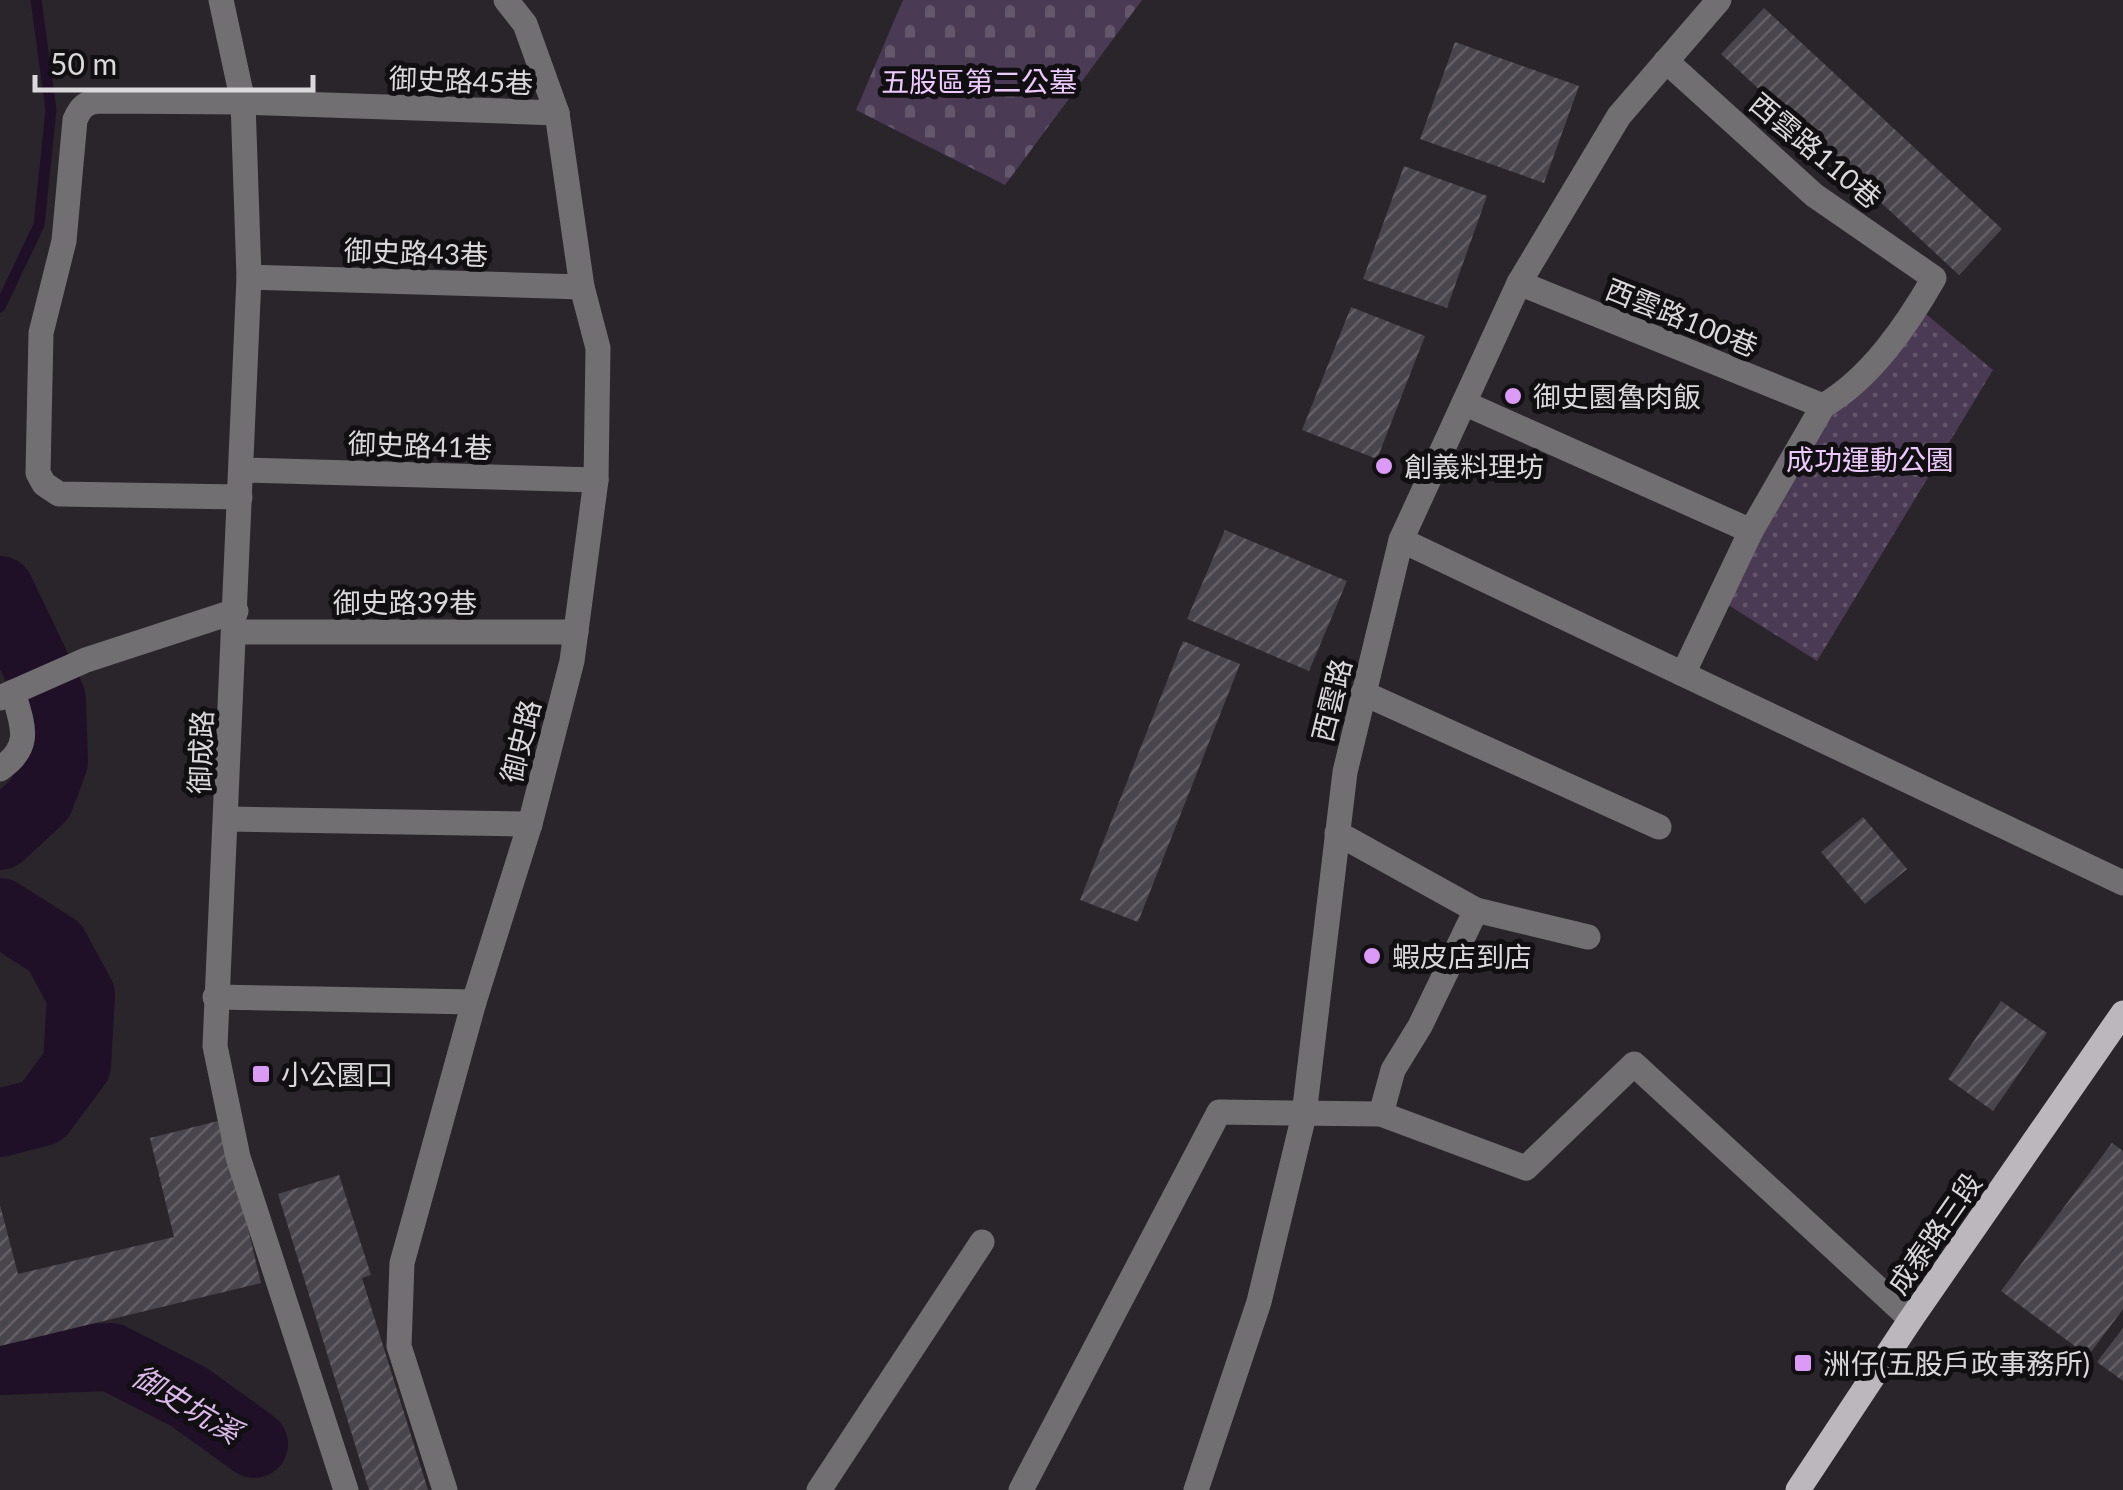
<svg xmlns="http://www.w3.org/2000/svg" width="2123" height="1490" viewBox="0 0 2123 1490" font-family="Lato,'Noto Sans TC',sans-serif">
<defs>
<pattern id="green-dots" width="8" height="8" patternUnits="userSpaceOnUse" patternTransform="scale(2.5)"><rect width="8" height="8" fill="#4b3a53"/><path d="M2 2h.1M6 6h.1" fill="none" stroke="#64566b" stroke-width="1.8" stroke-linecap="round"/></pattern>
<pattern id="cemetery-stones" width="16" height="16" patternUnits="userSpaceOnUse" patternTransform="scale(2.5)"><rect width="16" height="16" fill="#4b3a53"/><path d="M2 7V4a2 2 0 0 1 4 0v3zM10 15v-3a2 2 0 0 1 4 0v3z" fill="#64566b"/></pattern>
<pattern id="building-hatch" width="6" height="6" patternUnits="userSpaceOnUse" patternTransform="scale(2.5)"><rect width="6" height="6" fill="#49454c"/><path d="M-1 1l2-2M0 6l6-6M5 7l2-2" fill="none" stroke="#635f65"/></pattern>
</defs>
<rect width="100%" height="100%" fill="#2a252b"/>
<path fill="url(#green-dots)" d="M1926,314L1993,370L1817,661L1722,601L1827,413Z"/>
<path fill="url(#cemetery-stones)" d="M903,0H1142L1005,185L856,110Z"/>
<g fill="none" stroke-linecap="round" stroke-linejoin="round">
<path stroke="#201027" stroke-width="11" d="M0,307L39,225L51,110L36,0"/>
<g stroke="#201027" stroke-width="68">
<path d="M0,590L52,699L54,762L40,799L0,836"/>
<path d="M0,912L55,947L81,995L77,1065L42,1112L0,1123"/>
<path d="M0,1361L111,1357L189,1397L254,1444"/>
</g>
</g>
<g fill="url(#building-hatch)">
<path d="M1764,8L2002,229L1959,275L1721,54Z"/>
<path d="M1455,42L1579,86L1544,183L1420,139Z"/>
<path d="M1404,166L1487,196L1447,308L1363,279Z"/>
<path d="M1351,307L1425,336L1377,459L1302,430Z"/>
<path d="M1225,530L1347,581L1309,671L1187,619Z"/>
<path d="M1183,641L1240,664L1138,922L1080,900Z"/>
<path d="M1863,817L1907,869L1865,904L1821,852Z"/>
<path d="M2001,1001L2047,1033L1993,1111L1948,1079Z"/>
<path d="M222,1120L261,1283L0,1346V1205L18,1274L174,1237L150,1138Z"/>
<path d="M2112,1143L2123,1151V1309L2088,1356L2001,1291Z"/>
<path d="M339,1175L371,1275L362,1278L428,1490H369L278,1194Z"/>
<path d="M2123,1328V1381L2097,1362Z"/>
</g>
<g fill="none" stroke-linecap="round" stroke-linejoin="round">
<g stroke="#716f72" stroke-width="25">
<path d="M221,0L243,102L249,277L215,1046L238,1157L346,1490"/>
<path d="M1666,61L1814,195L1934,278C1907,325 1871,378 1823,406L1751,531L1683,674"/>
<path d="M249,277L582,287"/>
<path d="M1519,283L1823,406"/>
<path d="M1464,403L1751,531"/>
<path d="M241,470L596,480"/>
<path d="M240,497L59,494L44,484L38,473L41,333L64,241L75,120C81,106 86,102 101,101L243,102L557,113"/>
<path d="M1401,540L2123,883"/>
<path d="M235,632H576"/>
<path d="M1363,693L1659,827"/>
<path d="M0,698L86,660L236,611"/>
<path d="M0,769C33,746 23,726 13,692"/>
<path d="M227,819L530,824"/>
<path d="M1337,833L1476,910L1588,937"/>
<path d="M215,997L474,1002"/>
<path d="M1381,1114L1526,1168L1634,1064L1911,1319"/>
<path d="M445,1490L399,1346L402,1263L474,1002L530,824L572,661L596,480L598,348L582,287L557,113L525,24L506,0"/>
<path d="M819,1490L982,1242"/>
<path d="M1021,1490L1219,1112L1381,1114L1393,1070L1420,1026L1476,910"/>
<path d="M1196,1490L1259,1302L1304,1115L1345,772L1401,540L1519,283L1619,116L1719,0"/>
</g>
<path stroke="#bbb7bd" stroke-width="25" d="M1798,1490L1911,1319L2123,1013"/>
</g>
<g fill="#da9af6" stroke="#110f12" stroke-width="4">
<circle cx="1513" cy="396" r="10"/>
<circle cx="1384" cy="466" r="10"/>
<circle cx="1372" cy="956" r="10"/>
<rect x="251" y="1064" width="20" height="20" rx="5"/>
<rect x="1793" y="1353" width="20" height="20" rx="5"/>
</g>
<g text-anchor="middle" dominant-baseline="central" stroke-width="10" stroke-linejoin="round" paint-order="stroke">
<g font-size="28" fill="#dbd8dc" stroke="#110f12">
<text transform="translate(461 80) rotate(2)">御史路45巷</text>
<text transform="translate(1816 150) rotate(40)">西雲路110巷</text>
<text transform="translate(416 252) rotate(2)">御史路43巷</text>
<text transform="translate(1682 317) rotate(22)">西雲路100巷</text>
<text transform="translate(420 445) rotate(2)">御史路41巷</text>
<text x="405" y="602">御史路39巷</text>
<text transform="translate(1331 700) rotate(-76)">西雲路</text>
<text transform="translate(520 741) rotate(-76)">御史路</text>
<text transform="translate(200 752) rotate(-88)">御成路</text>
<text transform="translate(1934 1233) rotate(-55)">成泰路三段</text>
</g>
<g font-size="28" fill="#ecc9fc" stroke="#110f12">
<text x="979" y="81">五股區第二公墓</text>
<text x="1870" y="459">成功運動公園</text>
</g>
<g font-size="28" fill="#dbd8dc" stroke="#110f12" text-anchor="start">
<text x="1533" y="396">御史園魯肉飯</text>
<text x="1404" y="466">創義料理坊</text>
<text x="1392" y="956">蝦皮店到店</text>
<text x="281" y="1074">小公園口</text>
<text x="1823" y="1363">洲仔(五股戶政事務所)</text>
</g>
<g font-size="30" font-style="italic" fill="#dbb9eb" stroke="#110f12">
<text transform="translate(187 1403) rotate(31)">御史坑溪</text>
</g>
</g>
<path d="M35 75v15h278v-15" fill="none" stroke="#dbd8dc" stroke-width="5"/>
<text x="50" y="75" font-size="30" fill="#dbd8dc" stroke="#110f12" stroke-width="8" paint-order="stroke">50 m</text>
</svg>
